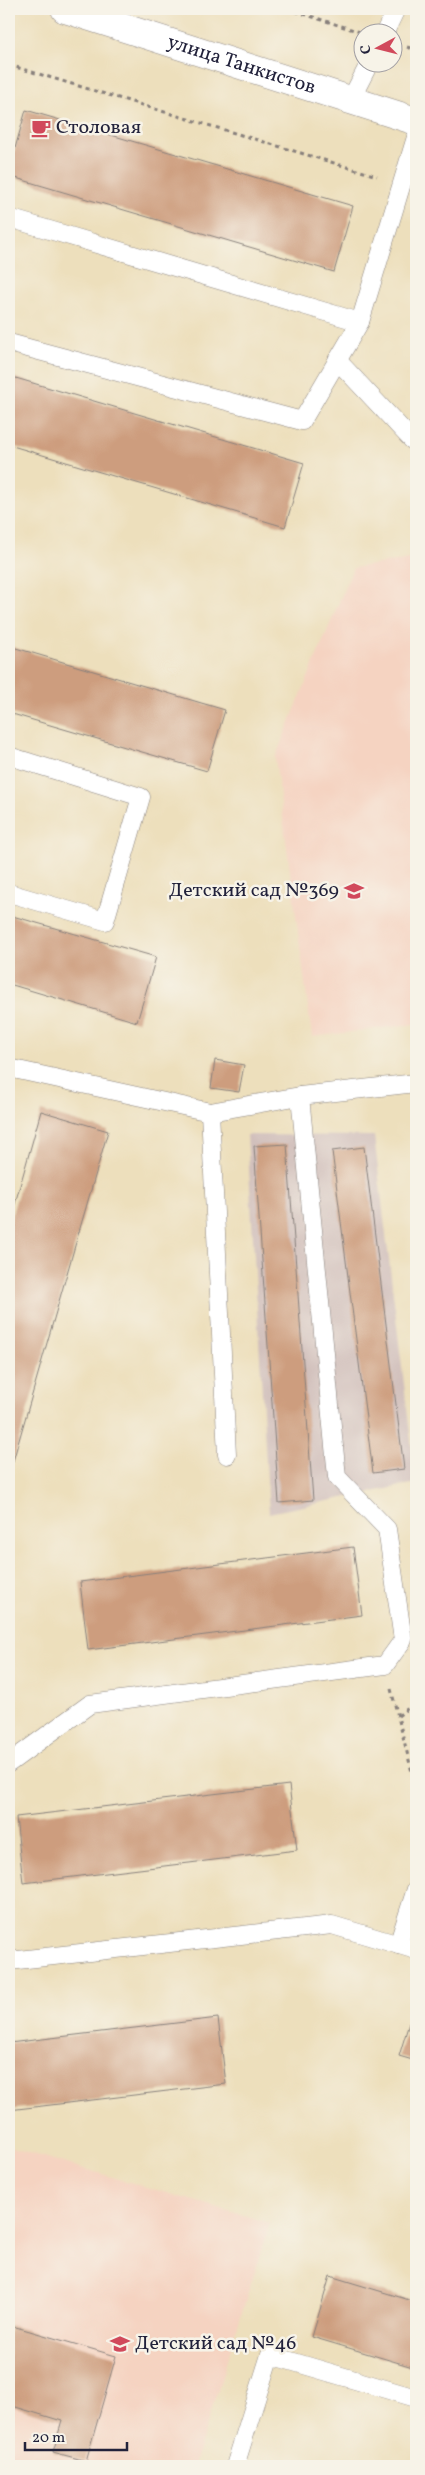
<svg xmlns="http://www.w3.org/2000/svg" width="425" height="2475" viewBox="0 0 425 2475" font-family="Vollkorn,serif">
<rect width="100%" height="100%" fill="#f7f3e8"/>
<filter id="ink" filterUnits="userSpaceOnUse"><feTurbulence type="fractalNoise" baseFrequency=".02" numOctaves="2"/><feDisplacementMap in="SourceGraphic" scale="10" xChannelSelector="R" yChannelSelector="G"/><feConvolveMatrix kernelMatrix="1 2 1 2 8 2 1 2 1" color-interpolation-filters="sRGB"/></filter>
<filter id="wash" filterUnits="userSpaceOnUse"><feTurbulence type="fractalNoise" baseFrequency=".0096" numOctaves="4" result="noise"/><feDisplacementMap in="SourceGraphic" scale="20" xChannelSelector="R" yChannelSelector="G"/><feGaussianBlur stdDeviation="1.12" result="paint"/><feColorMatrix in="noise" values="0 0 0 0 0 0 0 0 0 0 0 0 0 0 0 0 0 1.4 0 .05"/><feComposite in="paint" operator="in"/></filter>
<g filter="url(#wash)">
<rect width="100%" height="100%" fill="#eddfbc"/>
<g fill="#f5d3c1">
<path d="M416,558V1024L312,1037L275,758L353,568Z"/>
<path d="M9,2147L270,2223L194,2466H9Z"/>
</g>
<path fill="#d1c0bc" d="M247,1135L374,1136L416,1483L269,1513Z"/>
<g id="blocks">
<g fill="#cd9d7e">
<path d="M26,110L353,206L334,272L9,176V169Z"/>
<path d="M9,376L304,463L285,527L9,445Z"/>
<path d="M9,646L225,710L207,771L9,713Z"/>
<path d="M9,915L156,957L137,1022L9,984Z"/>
<path d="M215,1060L244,1065L239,1092L211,1088Z"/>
<path d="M41,1111L108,1131L9,1475V1225Z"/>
<path d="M287,1144L313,1500L279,1503L254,1146Z"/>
<path d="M364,1147L404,1469L373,1473L332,1151Z"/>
<path d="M353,1547L362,1615L88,1650L80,1582Z"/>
<path d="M289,1785L297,1850L23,1883L16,1817Z"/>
<path d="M416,2000V2061L399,2056Z"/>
<path d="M218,2018L226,2084L9,2110V2043Z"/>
<path d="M330,2276L416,2302V2368L312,2337Z"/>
<path d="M9,2325L116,2356L86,2461L53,2452L62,2421L9,2405Z"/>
</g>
</g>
</g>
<g filter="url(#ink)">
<use href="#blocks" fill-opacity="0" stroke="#88807c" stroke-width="1"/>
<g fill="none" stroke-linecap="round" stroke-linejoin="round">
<defs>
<g id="lane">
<path d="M385,32L396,9"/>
<path d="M350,101L370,62"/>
<path d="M9,218L360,322"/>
<path d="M9,343L302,421L360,322L416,137"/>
<path d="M337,360L412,440L416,441"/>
<path d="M9,756L141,797L105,921L9,893"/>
<path d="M9,1068L210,1112L300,1096L416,1083"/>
<path d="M210,1112L227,1455"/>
<path d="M9,1763L90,1704L385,1665L403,1640L387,1529L337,1477L300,1096"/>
<path d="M398,1945L416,1889"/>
<path d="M9,1961L332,1925L416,1950"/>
<path d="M235,2466L270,2355L416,2398"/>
</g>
<g id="secondary">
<path id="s1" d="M65,9L416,121"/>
</g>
</defs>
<use href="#lane" stroke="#88807c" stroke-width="19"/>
<use href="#secondary" stroke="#88807c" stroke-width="29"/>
<g stroke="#88807c" stroke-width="3" stroke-dasharray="4 4" stroke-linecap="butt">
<path d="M288,9L360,32"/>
<path d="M407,47L416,50"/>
<path d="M9,65L377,176"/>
<path d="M391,1689L416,1788"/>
<path d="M398,1716L416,1702"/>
</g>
<use href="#lane" stroke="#fff" stroke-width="18"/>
<use href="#secondary" stroke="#fff" stroke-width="28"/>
</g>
</g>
<defs>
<symbol id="cafe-bare" viewBox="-9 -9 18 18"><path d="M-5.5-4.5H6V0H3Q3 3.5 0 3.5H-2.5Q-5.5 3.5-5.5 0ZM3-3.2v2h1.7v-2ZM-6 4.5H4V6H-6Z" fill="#d1495b" stroke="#f7f3e8" stroke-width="2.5" paint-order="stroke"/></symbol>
<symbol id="school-bare" viewBox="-9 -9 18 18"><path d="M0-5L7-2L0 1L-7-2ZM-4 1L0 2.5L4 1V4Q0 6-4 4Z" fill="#d1495b" stroke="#f7f3e8" stroke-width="2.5" paint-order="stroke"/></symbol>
</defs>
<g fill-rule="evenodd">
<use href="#cafe-bare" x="27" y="114" width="28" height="28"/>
<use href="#school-bare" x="340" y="877" width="28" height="28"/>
<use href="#school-bare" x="106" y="2330" width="28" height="28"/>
</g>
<g text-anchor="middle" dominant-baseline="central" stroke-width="5" stroke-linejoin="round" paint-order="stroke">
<g font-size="20" fill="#22223b" stroke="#f7f3e8">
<text stroke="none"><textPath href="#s1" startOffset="185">улица Танкистов</textPath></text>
</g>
<g font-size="20" fill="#22223b" stroke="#f7f3e8" text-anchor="start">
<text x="56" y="128">Столовая</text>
<text x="339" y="891" text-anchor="end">Детский сад №369</text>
<text x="135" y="2344">Детский сад №46</text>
</g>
</g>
<rect width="425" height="2475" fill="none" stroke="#f7f3e8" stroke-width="30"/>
<g transform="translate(378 48) rotate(263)"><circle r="24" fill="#f7f3e8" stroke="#a29fa3"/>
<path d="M0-4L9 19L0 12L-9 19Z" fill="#d1495b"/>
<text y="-8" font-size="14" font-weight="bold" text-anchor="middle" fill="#22223b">С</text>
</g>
<path d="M25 2442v8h102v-8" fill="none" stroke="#22223b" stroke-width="2.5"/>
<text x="32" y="2442" font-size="15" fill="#22223b" stroke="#f7f3e8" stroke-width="4" paint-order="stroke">20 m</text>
</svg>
